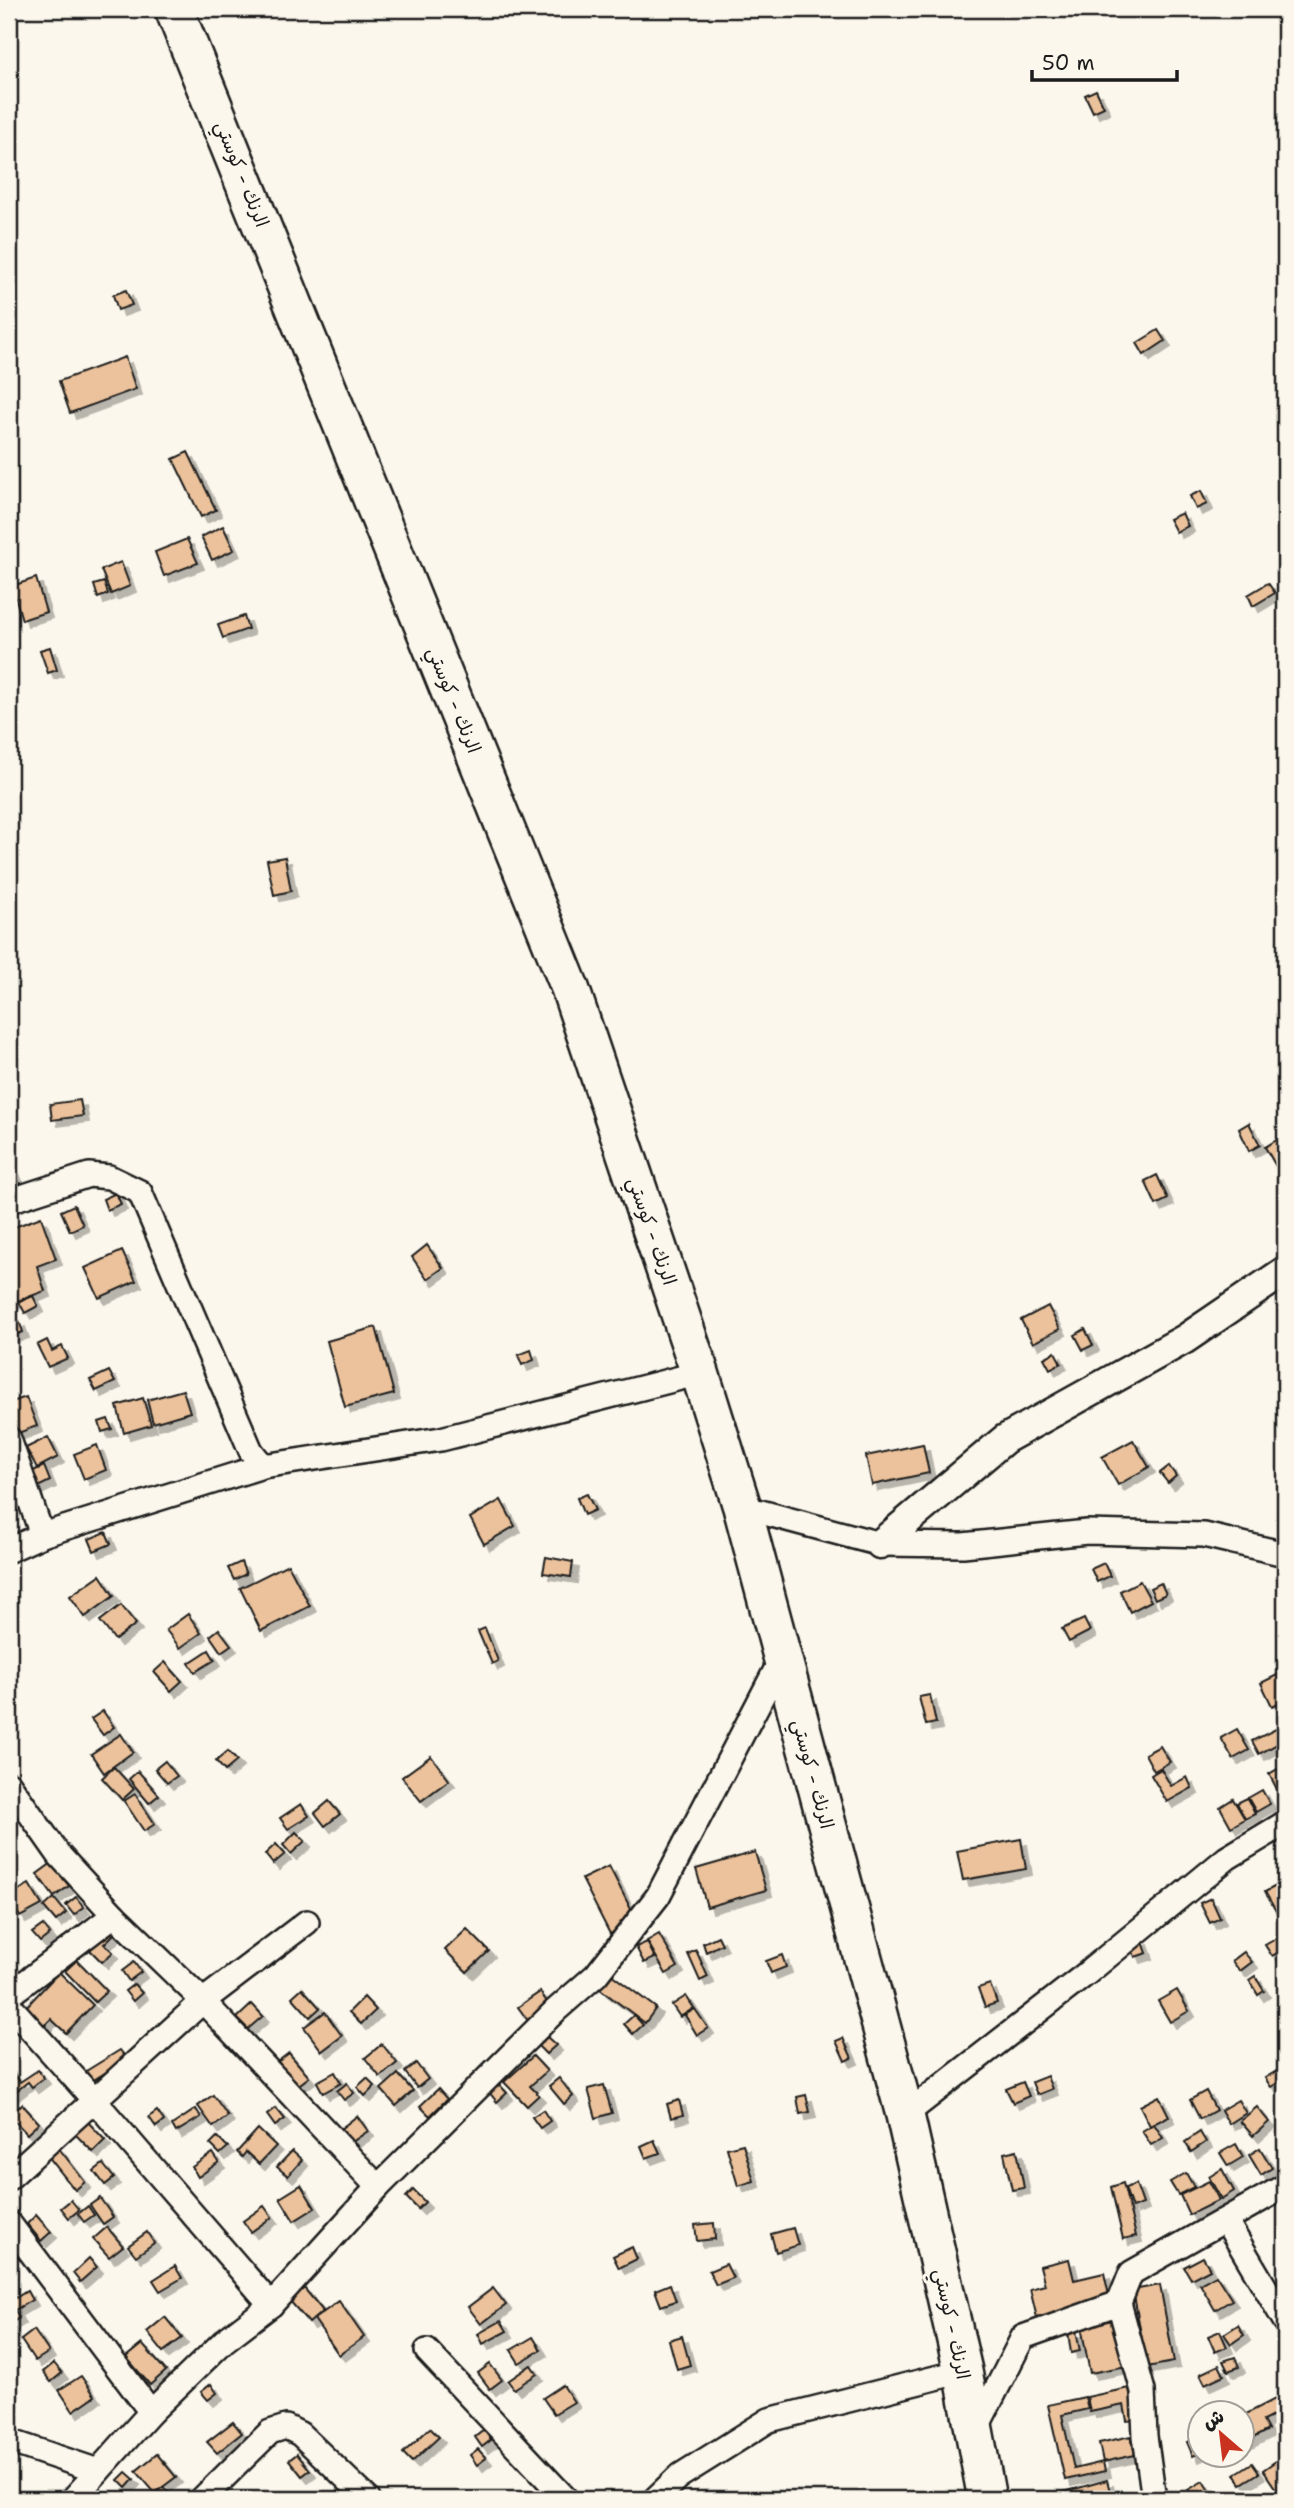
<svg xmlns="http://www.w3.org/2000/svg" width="1294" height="2508" viewBox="0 0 1294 2508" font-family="'Shantell Sans','Playpen Sans Arabic',sans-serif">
<defs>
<filter id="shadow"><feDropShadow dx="6" dy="6" stdDeviation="0" flood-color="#0004"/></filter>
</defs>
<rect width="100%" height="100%" fill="#fbf7ec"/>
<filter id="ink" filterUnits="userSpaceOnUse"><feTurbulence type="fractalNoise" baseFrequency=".0143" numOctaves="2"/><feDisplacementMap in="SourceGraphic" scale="14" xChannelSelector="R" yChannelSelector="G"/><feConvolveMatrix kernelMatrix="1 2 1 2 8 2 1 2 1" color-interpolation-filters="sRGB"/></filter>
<g filter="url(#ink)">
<g fill="#ebc29b" stroke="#1c1c1c" stroke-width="2" filter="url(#shadow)">
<path d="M1096,90L1104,107L1093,112L1085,95Z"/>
<path d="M126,290L132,305L118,310L113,295Z"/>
<path d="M1158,330L1165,341L1144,355L1137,343Z"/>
<path d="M125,357L136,389L70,413L59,381Z"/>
<path d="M188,452L216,510L201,517L173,459Z"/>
<path d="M1201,491L1207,504L1196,509L1190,496Z"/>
<path d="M1182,513L1188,526L1176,532L1169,519Z"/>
<path d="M223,526L234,550L212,560L201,537Z"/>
<path d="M187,539L198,563L164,576L155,552Z"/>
<path d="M121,562L130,586L111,594L101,570Z"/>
<path d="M36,578L46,612L22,620L12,586Z"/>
<path d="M104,582L108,594L98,598L94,585Z"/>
<path d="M1268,583L1275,593L1253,606L1248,595Z"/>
<path d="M244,616L248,629L223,638L218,625Z"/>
<path d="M50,647L57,670L48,673L40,650Z"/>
<path d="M285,857L291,891L274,895L267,860Z"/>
<path d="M80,1100L83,1116L52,1120L50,1104Z"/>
<path d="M1249,1123L1260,1145L1249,1151L1239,1129Z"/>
<path d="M1285,1135V1163L1277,1168L1265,1147Z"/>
<path d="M9,1158L22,1190L9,1195Z"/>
<path d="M1157,1175L1168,1199L1156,1205L1145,1181Z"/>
<path d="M116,1193L121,1204L107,1210L103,1199Z"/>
<path d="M74,1205L83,1225L70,1231L61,1211Z"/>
<path d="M41,1217L56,1259L37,1266L45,1291L9,1304V1229Z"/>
<path d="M427,1245L443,1268L427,1279L412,1257Z"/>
<path d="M122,1251L136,1281L99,1298L85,1268Z"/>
<path d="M33,1296L38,1306L25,1313L19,1302Z"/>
<path d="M1048,1306L1060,1329L1033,1343L1021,1320Z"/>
<path d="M19,1321L23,1332L9,1337V1325Z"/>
<path d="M376,1327L394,1394L345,1407L327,1341Z"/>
<path d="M1085,1329L1093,1345L1083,1350L1075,1335Z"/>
<path d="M47,1340L52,1351L62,1346L68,1358L48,1367L37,1345Z"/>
<path d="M531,1350L534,1360L522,1365L518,1355Z"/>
<path d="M1055,1352L1061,1363L1050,1369L1044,1358Z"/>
<path d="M109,1371L115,1382L96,1391L90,1380Z"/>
<path d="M183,1390L190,1412L153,1423L147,1400Z"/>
<path d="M26,1397L37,1426L13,1435L9,1422V1403Z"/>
<path d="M143,1398L151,1425L124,1433L117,1406Z"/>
<path d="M108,1419L112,1429L102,1432L99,1422Z"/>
<path d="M48,1437L58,1457L37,1468L26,1448Z"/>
<path d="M1133,1440L1149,1467L1118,1485L1102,1457Z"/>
<path d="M923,1444L929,1473L872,1485L866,1456Z"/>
<path d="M97,1445L106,1470L84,1479L74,1454Z"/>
<path d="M44,1466L50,1481L36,1488L29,1473Z"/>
<path d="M1169,1466L1176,1476L1168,1483L1160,1473Z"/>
<path d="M587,1494L595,1510L584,1515L577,1498Z"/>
<path d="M501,1500L515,1526L484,1544L470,1518Z"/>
<path d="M106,1532L111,1544L94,1551L89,1539Z"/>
<path d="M546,1557L573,1562L571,1577L543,1573Z"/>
<path d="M241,1562L246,1574L234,1580L228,1568Z"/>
<path d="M1104,1563L1110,1576L1097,1582L1091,1569Z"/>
<path d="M288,1564L310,1606L261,1631L240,1588Z"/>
<path d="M100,1575L114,1596L85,1617L70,1596Z"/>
<path d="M1140,1581L1151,1601L1130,1612L1120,1591Z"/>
<path d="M1161,1583L1166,1594L1155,1599L1150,1588Z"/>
<path d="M121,1605L136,1624L115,1640L100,1621Z"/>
<path d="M188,1614L201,1633L180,1648L166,1630Z"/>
<path d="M1084,1619L1090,1631L1069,1642L1062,1629Z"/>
<path d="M485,1628L498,1661L492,1664L478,1631Z"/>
<path d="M219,1629L231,1645L221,1652L210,1636Z"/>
<path d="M209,1650L215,1660L195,1672L189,1663Z"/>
<path d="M165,1662L182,1681L171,1691L154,1672Z"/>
<path d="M1279,1674L1285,1687V1700L1272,1706L1261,1683Z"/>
<path d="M930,1695L936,1723L926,1725L919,1697Z"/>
<path d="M103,1711L114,1727L103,1735L91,1719Z"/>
<path d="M1285,1714V1740L1259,1754L1252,1741L1282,1726L1278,1718Z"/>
<path d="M1237,1729L1249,1750L1233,1759L1221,1738Z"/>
<path d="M121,1734L133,1752L104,1773L91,1754Z"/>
<path d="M1160,1746L1170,1762L1154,1771L1145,1754Z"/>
<path d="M228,1751L237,1761L225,1771L216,1761Z"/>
<path d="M431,1756L449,1780L421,1801L402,1777Z"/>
<path d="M165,1761L177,1776L167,1783L155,1769Z"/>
<path d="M1285,1765V1793L1280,1795L1269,1774Z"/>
<path d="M114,1767L134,1789L122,1800L102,1778Z"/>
<path d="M1161,1769L1171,1786L1187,1777L1192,1788L1167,1802L1151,1775Z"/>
<path d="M138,1771L159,1795L149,1803L129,1779Z"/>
<path d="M1262,1790L1270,1804L1256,1812L1248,1798Z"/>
<path d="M135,1794L155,1824L144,1831L124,1801Z"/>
<path d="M1247,1798L1255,1814L1245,1819L1237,1803Z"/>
<path d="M1233,1799L1245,1819L1231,1827L1220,1807Z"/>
<path d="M329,1801L340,1814L325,1826L315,1813Z"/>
<path d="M301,1804L309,1816L288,1829L280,1818Z"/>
<path d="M296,1832L305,1841L291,1854L283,1845Z"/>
<path d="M1021,1839L1026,1869L963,1880L957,1851Z"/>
<path d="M276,1844L285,1854L273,1864L265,1854Z"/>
<path d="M755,1852L766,1890L707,1907L696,1869Z"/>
<path d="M52,1863L69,1886L54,1897L37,1874Z"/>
<path d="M609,1866L637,1921L610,1934L582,1879Z"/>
<path d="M1285,1881V1909L1277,1913L1265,1892Z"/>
<path d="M29,1884L42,1905L20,1917L9,1896Z"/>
<path d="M76,1897L84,1907L74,1915L66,1905Z"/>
<path d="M54,1898L66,1913L56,1921L44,1907Z"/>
<path d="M1211,1898L1220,1918L1210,1923L1200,1903Z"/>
<path d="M109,1919L119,1929L104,1944L113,1952L102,1962L83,1943Z"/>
<path d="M43,1925L50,1934L40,1942L32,1933Z"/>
<path d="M467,1929L489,1951L467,1972L445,1950Z"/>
<path d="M659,1934L678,1967L666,1974L647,1941Z"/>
<path d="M718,1936L722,1944L706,1952L703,1943Z"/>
<path d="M1281,1936L1285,1949L1272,1956L1265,1945Z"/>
<path d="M1142,1939L1147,1953L1135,1957L1130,1944Z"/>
<path d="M647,1942L655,1958L644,1963L636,1947Z"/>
<path d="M696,1950L708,1977L700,1981L688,1954Z"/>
<path d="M1244,1952L1252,1962L1240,1971L1232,1961Z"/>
<path d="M782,1955L786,1967L771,1973L766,1961Z"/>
<path d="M77,1960L107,1991L95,2002L65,1971Z"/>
<path d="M134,1962L141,1972L129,1981L122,1971Z"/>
<path d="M59,1972L93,2005L66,2033L51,2019L43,2027L24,2009Z"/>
<path d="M611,1974L656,2008L645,2023L600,1989Z"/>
<path d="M1255,1976L1264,1991L1258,1995L1249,1980Z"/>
<path d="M134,1984L142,1993L133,2001L125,1991Z"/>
<path d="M990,1984L997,2003L985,2007L978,1988Z"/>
<path d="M302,1988L320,2008L310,2017L292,1997Z"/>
<path d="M1177,1990L1189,2011L1170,2022L1158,2001Z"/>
<path d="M540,1992L552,2009L531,2025L518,2007Z"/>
<path d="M686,1996L694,2008L680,2017L672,2005Z"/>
<path d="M364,1997L376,2010L361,2024L349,2012Z"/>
<path d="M252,2004L263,2016L248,2029L237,2018Z"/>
<path d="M695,2009L708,2028L697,2035L685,2015Z"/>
<path d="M325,2012L342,2036L322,2051L304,2027Z"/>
<path d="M634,2015L643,2025L633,2034L624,2024Z"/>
<path d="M547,2037L556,2045L546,2054L538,2046Z"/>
<path d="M843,2038L852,2058L845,2061L836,2041Z"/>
<path d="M382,2044L397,2063L380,2077L365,2058Z"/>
<path d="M120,2050L127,2059L92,2081L86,2071Z"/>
<path d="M289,2053L309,2077L296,2087L276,2063Z"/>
<path d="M533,2056L547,2071L530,2086L539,2095L527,2106L504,2082Z"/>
<path d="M416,2063L428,2079L417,2088L405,2072Z"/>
<path d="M9,2067L20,2082L38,2070L44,2078L32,2087L28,2082L9,2097Z"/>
<path d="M1283,2067L1285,2078L1271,2087L1265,2078Z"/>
<path d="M335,2072L341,2083L323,2093L317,2082Z"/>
<path d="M398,2074L413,2091L396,2106L381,2089Z"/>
<path d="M1047,2076L1052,2089L1037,2095L1032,2082Z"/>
<path d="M367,2078L375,2086L365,2096L357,2087Z"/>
<path d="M559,2078L573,2096L564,2104L549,2086Z"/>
<path d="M1023,2082L1029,2096L1013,2103L1006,2089Z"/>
<path d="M347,2083L354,2093L344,2100L337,2091Z"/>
<path d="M499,2084L507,2093L497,2102L489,2092Z"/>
<path d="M604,2085L612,2113L596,2118L588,2089Z"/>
<path d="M438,2089L447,2099L430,2116L420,2106Z"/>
<path d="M1206,2091L1216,2110L1200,2119L1190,2100Z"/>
<path d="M213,2095L228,2116L213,2127L198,2106Z"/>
<path d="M806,2095L810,2112L800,2114L797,2097Z"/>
<path d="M1159,2096L1169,2116L1150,2126L1140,2106Z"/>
<path d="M679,2100L683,2115L671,2118L667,2104Z"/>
<path d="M1238,2100L1246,2113L1229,2124L1221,2110Z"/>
<path d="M22,2104L39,2123L27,2134L10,2116Z"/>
<path d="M1257,2107L1269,2122L1253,2136L1240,2121Z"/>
<path d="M276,2108L285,2119L275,2126L267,2115Z"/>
<path d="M196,2109L201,2117L176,2132L172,2125Z"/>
<path d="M543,2110L550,2121L540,2128L532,2117Z"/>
<path d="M157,2111L164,2121L156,2127L149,2117Z"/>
<path d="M357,2116L368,2131L349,2144L339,2130Z"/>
<path d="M87,2121L105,2140L93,2152L74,2133Z"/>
<path d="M1154,2124L1163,2138L1151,2145L1142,2131Z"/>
<path d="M258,2129L276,2146L259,2164L246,2152L242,2157L237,2152Z"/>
<path d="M1200,2132L1206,2142L1191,2152L1185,2142Z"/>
<path d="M217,2137L228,2147L220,2154L210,2144Z"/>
<path d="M654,2140L660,2153L646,2158L641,2146Z"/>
<path d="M743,2144L754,2181L738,2186L727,2148Z"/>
<path d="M1236,2144L1243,2157L1228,2166L1220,2153Z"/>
<path d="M58,2147L85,2182L75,2190L48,2156Z"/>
<path d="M1260,2148L1272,2168L1261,2175L1249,2155Z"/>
<path d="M1017,2150L1024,2188L1012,2190L1004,2153Z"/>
<path d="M292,2151L302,2160L288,2176L277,2167Z"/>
<path d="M213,2153L219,2162L198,2177L192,2167Z"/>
<path d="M103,2164L114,2178L105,2185L94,2171Z"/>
<path d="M1222,2169L1234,2191L1221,2199L1209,2177Z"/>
<path d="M1186,2173L1194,2187L1178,2195L1170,2182Z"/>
<path d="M1209,2181L1219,2200L1189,2215L1180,2195Z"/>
<path d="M1123,2183L1136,2236L1123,2239L1111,2187Z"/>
<path d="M1136,2184L1143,2204L1132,2208L1125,2188Z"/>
<path d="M301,2185L315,2208L294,2221L280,2198Z"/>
<path d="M413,2190L425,2202L418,2209L406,2197Z"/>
<path d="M100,2198L113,2217L103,2224L90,2205Z"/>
<path d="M71,2200L79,2210L69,2218L61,2208Z"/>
<path d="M88,2206L94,2215L84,2222L78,2214Z"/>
<path d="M264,2206L272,2217L251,2232L243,2221Z"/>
<path d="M36,2215L51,2232L41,2241L27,2224Z"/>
<path d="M714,2223L715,2239L697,2241L695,2225Z"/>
<path d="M107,2227L123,2246L109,2257L93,2239Z"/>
<path d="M793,2228L798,2245L776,2252L771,2234Z"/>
<path d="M147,2232L154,2243L136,2256L128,2246Z"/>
<path d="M632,2247L637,2259L619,2268L613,2256Z"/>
<path d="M1203,2257L1210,2269L1191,2279L1184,2267Z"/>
<path d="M89,2258L97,2267L80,2282L73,2273Z"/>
<path d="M1069,2259L1074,2280L1104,2273L1110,2300L1037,2318L1030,2289L1045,2285L1040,2266Z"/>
<path d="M726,2264L733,2278L716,2285L709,2271Z"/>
<path d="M175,2266L182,2278L160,2291L153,2280Z"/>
<path d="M1216,2275L1232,2300L1215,2310L1200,2284Z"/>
<path d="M670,2284L676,2301L661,2306L655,2290Z"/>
<path d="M1160,2285L1174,2362L1147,2367L1133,2290Z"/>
<path d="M304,2288L323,2311L309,2323L290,2301Z"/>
<path d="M493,2288L506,2305L481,2324L468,2307Z"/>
<path d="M27,2291L32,2300L15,2310L19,2318L9,2324V2302Z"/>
<path d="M339,2301L364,2337L339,2355L314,2319Z"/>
<path d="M165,2317L182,2338L163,2352L147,2332Z"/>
<path d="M1118,2319L1127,2366L1090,2373L1081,2326Z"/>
<path d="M501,2321L507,2331L483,2344L478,2334Z"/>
<path d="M1238,2325L1244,2335L1231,2344L1224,2334Z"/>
<path d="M34,2330L49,2352L35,2361L21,2340Z"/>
<path d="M1076,2331L1080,2351L1071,2353L1068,2332Z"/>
<path d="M1220,2331L1227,2347L1215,2352L1208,2336Z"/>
<path d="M682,2336L690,2365L677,2369L669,2340Z"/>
<path d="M533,2337L541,2350L519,2363L511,2350Z"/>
<path d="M142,2344L166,2371L150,2385L126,2357Z"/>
<path d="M1235,2357L1239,2367L1228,2371L1223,2361Z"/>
<path d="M54,2363L62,2373L51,2382L43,2372Z"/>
<path d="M490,2364L502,2380L490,2389L478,2373Z"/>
<path d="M531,2365L537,2374L514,2389L508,2381Z"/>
<path d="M1219,2365L1224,2375L1205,2384L1200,2374Z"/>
<path d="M81,2376L95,2396L73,2411L59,2390Z"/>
<path d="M211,2384L217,2393L208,2400L201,2392Z"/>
<path d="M563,2385L574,2402L554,2414L543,2398Z"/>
<path d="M1129,2388L1135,2420L1127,2421L1124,2405L1090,2412L1087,2397Z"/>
<path d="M1085,2397L1088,2409L1062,2415L1074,2469L1103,2462L1105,2471L1065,2480L1048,2405Z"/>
<path d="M1277,2398L1283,2411L1263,2421L1268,2430L1242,2444V2416Z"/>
<path d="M233,2422L242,2433L217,2453L207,2442Z"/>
<path d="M430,2428L439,2437L412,2462L403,2453Z"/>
<path d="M484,2430L491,2440L482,2447L475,2437Z"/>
<path d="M1131,2436L1135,2455L1103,2462L1099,2443Z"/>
<path d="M1198,2437L1200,2453L1193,2456L1187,2442Z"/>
<path d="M478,2449L486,2458L477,2465L470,2455Z"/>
<path d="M157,2454L176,2477L155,2493L136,2471Z"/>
<path d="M297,2454L310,2470L302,2476L289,2460Z"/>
<path d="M1283,2456L1285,2460V2487L1278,2492L1263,2470Z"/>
<path d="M1252,2463L1259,2473L1241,2484L1235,2474Z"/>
<path d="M126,2472L134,2479L126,2488L118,2480Z"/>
<path d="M1107,2480L1112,2499H1059L1057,2494Z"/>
<path d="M1203,2481L1211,2494L1203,2499H1194L1188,2490Z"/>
<path d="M163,2487L175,2499L153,2498Z"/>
</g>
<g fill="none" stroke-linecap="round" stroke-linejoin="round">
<defs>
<g id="minor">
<path d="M9,1201L89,1175L109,1177L140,1192L251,1451L263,1466L441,1439L700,1373"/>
<path d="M9,1439L42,1535"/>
<path d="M742,1507L880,1544L963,1545L1087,1532L1204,1535L1285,1554"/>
<path d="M9,1550L42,1535L263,1466"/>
<path d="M9,1784L59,1855L114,1915L203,2001L378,2187"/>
<path d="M9,1995L114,1915"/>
<path d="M9,2005L95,2101L271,2305"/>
<path d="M905,2115L1086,1974L1227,1858L1285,1823"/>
<path d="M9,2178L203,2001L307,1922"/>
<path d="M1226,2221L1285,2321"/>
<path d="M9,2223L151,2412"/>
<path d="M1119,2303L1143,2391L1145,2436L1154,2499"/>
<path d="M427,2351L566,2499"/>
<path d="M975,2431L1023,2337L1119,2303L1131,2273L1285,2186"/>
<path d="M9,2441L98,2471"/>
<path d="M73,2499L151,2412L224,2341L271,2305L378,2187L556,2010L596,1975L658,1896L782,1658"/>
<path d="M202,2499L270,2432L286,2427L300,2434L368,2499"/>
<path d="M655,2499L678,2477L769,2420L963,2371"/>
</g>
<path id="tertiary" d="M880,1544L1005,1439L1185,1339L1285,1271"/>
<path id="primary" d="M174,9L570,988L700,1373L742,1507L905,2115L963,2371L987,2499"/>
</defs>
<use href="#minor" stroke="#1c1c1c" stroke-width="28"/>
<use href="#tertiary" stroke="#1c1c1c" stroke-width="33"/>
<use href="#primary" stroke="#1c1c1c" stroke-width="42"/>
<use href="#minor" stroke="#fbf7ec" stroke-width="23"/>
<use href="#tertiary" stroke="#fbf7ec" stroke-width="28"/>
<use href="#primary" stroke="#fbf7ec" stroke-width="37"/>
</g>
</g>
<g text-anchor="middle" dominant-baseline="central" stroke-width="6" stroke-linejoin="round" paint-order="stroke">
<g font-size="19" fill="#1c1c1c" stroke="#fbf7ec">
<text transform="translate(242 174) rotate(68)">الرنك - كوستي</text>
<text transform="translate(454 700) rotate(68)">الرنك - كوستي</text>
<text transform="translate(652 1231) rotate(71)">الرنك - كوستي</text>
<text transform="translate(813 1774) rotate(75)">الرنك - كوستي</text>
<text transform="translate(952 2324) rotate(78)">الرنك - كوستي</text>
</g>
</g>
<rect width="1294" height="2508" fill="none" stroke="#fbf7ec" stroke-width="35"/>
<rect x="18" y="18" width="1259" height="2473" fill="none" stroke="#1c1c1c" stroke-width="2.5" filter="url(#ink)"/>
<g transform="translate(1221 2434) rotate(332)"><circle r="33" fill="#fbf7ec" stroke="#a29f99" stroke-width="2"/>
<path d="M0-5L12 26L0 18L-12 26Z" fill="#c8321e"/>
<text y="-10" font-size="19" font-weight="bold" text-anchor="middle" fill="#1c1c1c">ش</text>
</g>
<path d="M1032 70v10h145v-10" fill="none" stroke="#1c1c1c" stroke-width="3.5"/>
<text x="1042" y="70" font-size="21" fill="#1c1c1c" stroke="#fbf7ec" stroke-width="5" paint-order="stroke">50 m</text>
</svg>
